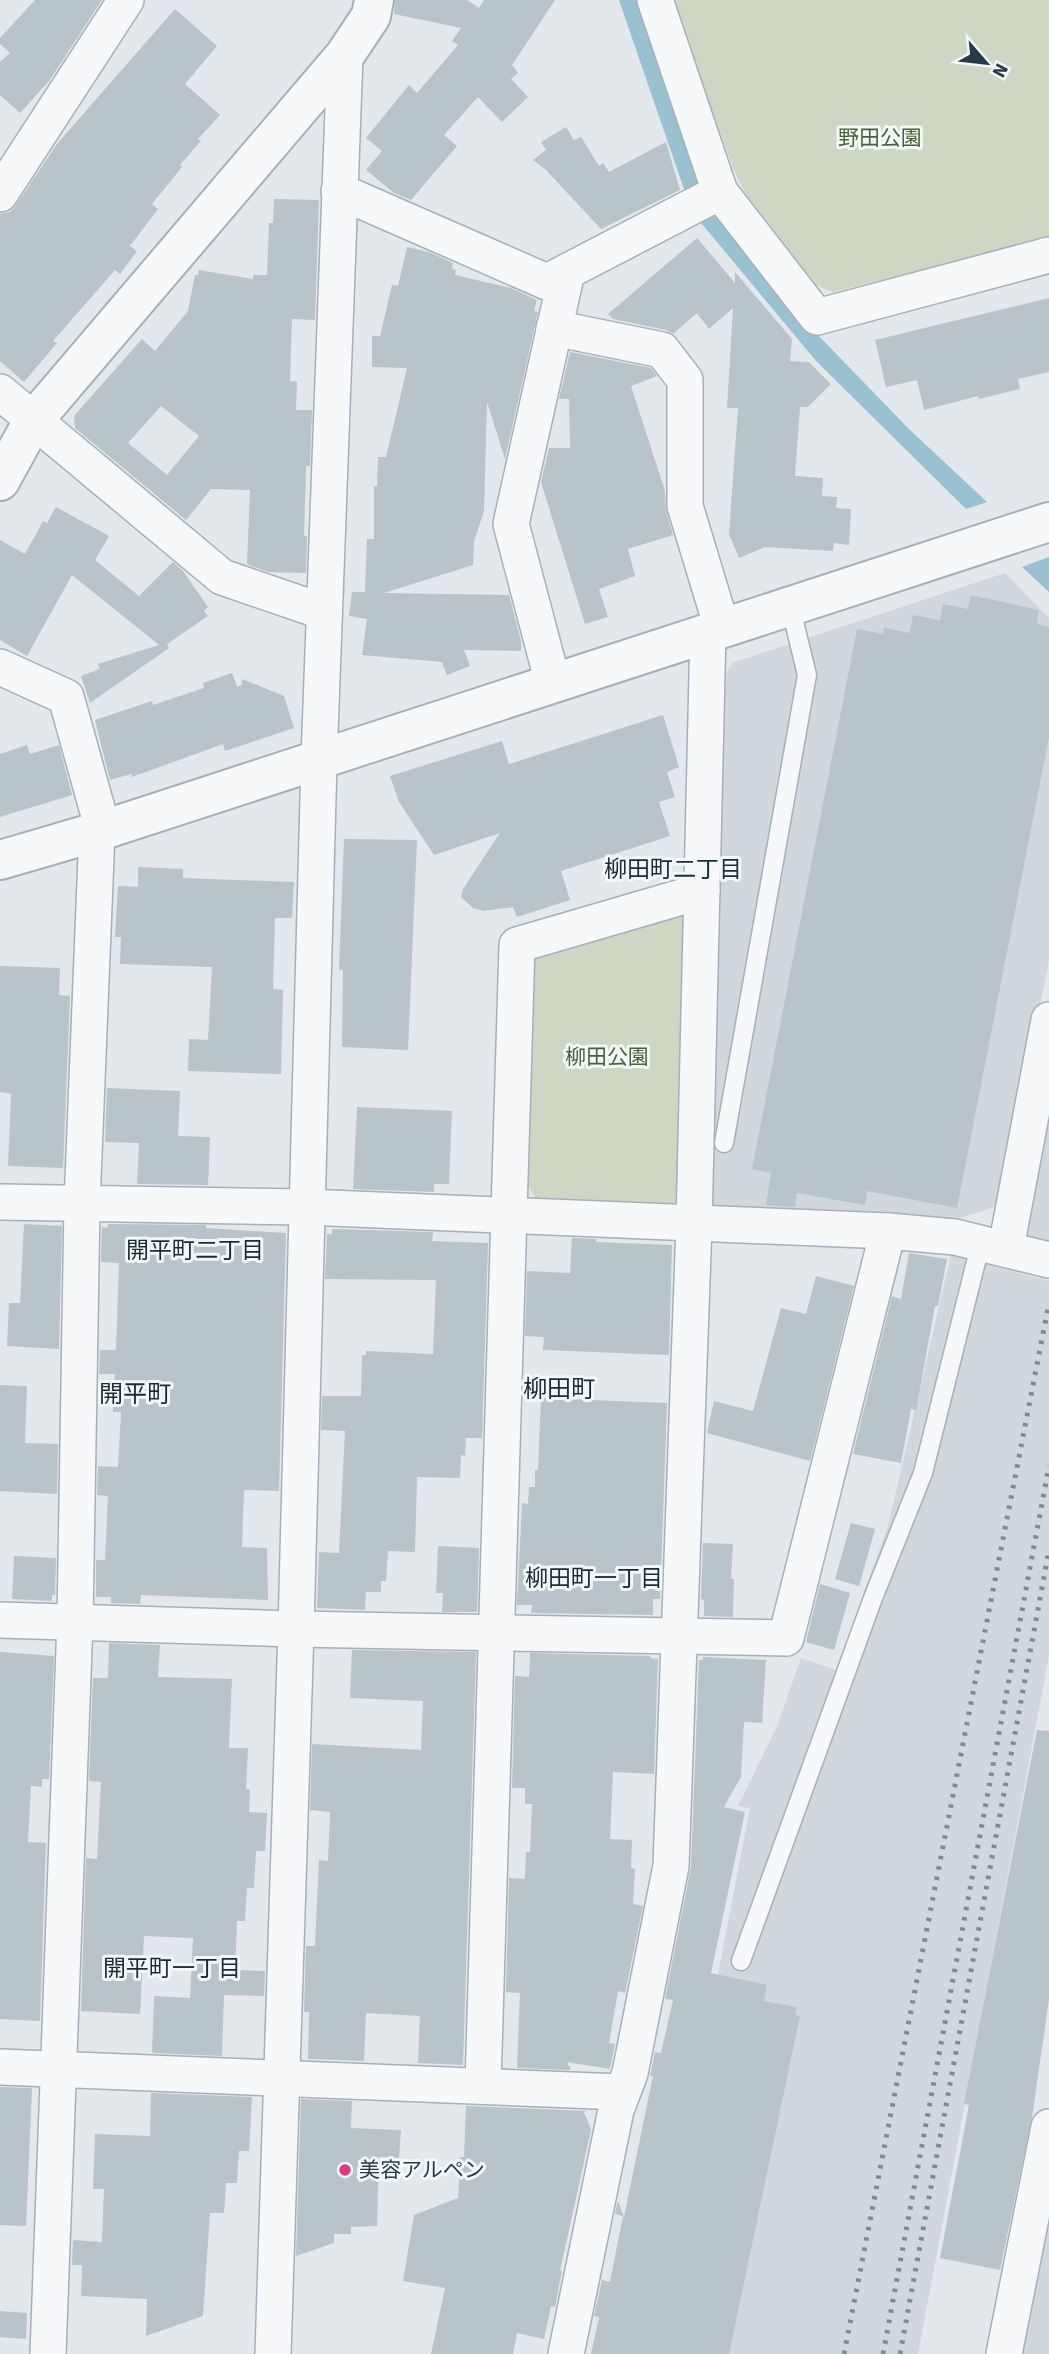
<svg xmlns="http://www.w3.org/2000/svg" width="1049" height="2354" viewBox="0 0 1049 2354" font-family="'Source Sans 3','Noto Sans JP',sans-serif">
<rect width="100%" height="100%" fill="#e2e8ec"/>
<g fill="#d0d8de">
<path d="M1005,573L1049,618V960L1001,1205L957,1219L717,1208L706,1200L722,682L732,663Z"/>
<path d="M1049,1101V1246L1034,1242L1024,1231Z"/>
<path d="M951,1255L1049,1281V1656L918,2354H645L750,1808L738,1806L777,1726L801,1658L836,1670L888,1526Z"/>
<path d="M1049,2211V2354H1021Z"/>
</g>
<g fill="#cdd7c3">
<path d="M672,0H1049V239L833,292L816,285L745,193L733,168Z"/>
<path d="M675,911L691,926L681,1196L672,1206L536,1199L526,1182L530,969L541,952Z"/>
</g>
<g fill="#9ac1cf">
<path d="M619,0H637L695,169L812,329L910,430L987,502L966,509L816,361L697,218L686,195Z"/>
<path d="M1049,557V592L1022,567Z"/>
</g>
<g fill="#b9c3ca" fill-rule="evenodd">
<path d="M35,0H102L49,81L20,113L0,95V62L10,53L0,44V38Z"/>
<path d="M395,0H467L479,8L484,0H555L512,65L518,73L511,79L528,97L502,122L478,97L444,135L457,146L411,200L394,193L366,170L382,151L366,138L409,85L417,93L458,45L452,41L461,28L394,14Z"/>
<path d="M175,9L217,46L185,84L220,115L198,139L201,141L180,165L182,167L152,204L158,209L130,246L137,251L120,274L115,270L53,341L57,343L24,382L0,361V214L10,212L16,205L57,144Z"/>
<path d="M566,127L574,140L581,137L599,166L603,163L609,172L666,142L680,190L601,229L545,169L533,160L546,150L541,142Z"/>
<path d="M274,199L319,200L315,320L292,319L290,381L297,382L296,410H312L310,466H306L304,536H307L306,573L268,572L247,564L250,490L211,489L186,520L75,428L74,416L142,339L155,351L188,311L195,275H198L199,270L253,279V275H267L269,223H273ZM161,406L199,436L167,475L128,443Z"/>
<path d="M697,238L735,283V272L792,339L790,361L809,362L831,384L808,407H800L795,476L823,478L822,496L837,497L836,508L851,509L849,545L834,543L833,551L765,547L739,558L729,534L738,408H727L733,308L709,329L697,313L673,334L666,330L613,319L608,314Z"/>
<path d="M407,247L429,252L453,263L452,269L456,270L455,275L511,288L537,300L534,311L538,312L505,459L487,402L484,511L474,541L473,565L384,593L509,595L521,641V651L464,650L470,666L447,675L442,662L362,655L367,619L349,616L352,592H365L367,539H374V486H377L378,457H386L407,368L372,367V336H380L392,285L398,286Z"/>
<path d="M1049,298V372L1018,379L1020,389L979,399L978,396L924,410L917,380L886,387L875,340Z"/>
<path d="M570,352L651,368L657,376L631,386L665,491L666,511L673,535L628,549L635,576L599,589L608,617L585,624L541,482L549,448H570L569,399H559Z"/>
<path d="M56,507L109,536L95,560L139,596L173,562L183,571L208,607L204,611L208,616L167,644L169,648L90,703L81,676L100,669L98,664L159,645L72,575L27,656L0,640V540L25,554L43,521L47,523Z"/>
<path d="M971,595L1039,610L1037,624L1049,627V737L957,1208L867,1191L865,1205L797,1193L795,1207L766,1205L771,1173L752,1169L857,629L883,634L884,628L910,633L913,615L940,620L943,604L968,609Z"/>
<path d="M232,673L237,687L242,685V679L284,696L294,728L225,751L223,744L132,777L131,774L110,780L95,720L152,701L153,705L204,688L203,683Z"/>
<path d="M663,715L679,767L667,772L675,797L659,802L670,836L561,871L570,900L517,917L513,907L483,911L473,908L461,897L463,889L500,833L434,855L399,802L390,776L502,741L509,764Z"/>
<path d="M27,745L30,754L59,745L72,795L0,817V754Z"/>
<path d="M344,839L417,840L408,1050L342,1047L343,970H339Z"/>
<path d="M138,867L183,869V878L294,882L292,918H275L273,989L283,990L281,1074L188,1071L189,1039L208,1040L212,967L120,964L121,937H115L118,886L138,887Z"/>
<path d="M0,966L60,968L59,995L70,996L63,1168L8,1166L11,1094L0,1092Z"/>
<path d="M107,1088L180,1091L178,1136L210,1137L208,1185L137,1184L139,1143L105,1142Z"/>
<path d="M357,1107L452,1111L449,1184H434V1192L353,1189Z"/>
<path d="M24,1224L62,1226L59,1349L7,1346L9,1303H20Z"/>
<path d="M108,1224L206,1225V1228L286,1233L279,1491L244,1490L242,1547L267,1548L268,1600L141,1595L140,1604L111,1603V1597H96V1560H105L108,1496L97,1495L98,1466L118,1467L121,1412H113L115,1374H99L100,1350H116L119,1263L101,1262L102,1227L107,1228Z"/>
<path d="M332,1229L433,1232L432,1241L488,1243L482,1438H466L465,1456L461,1455L460,1478L417,1477L415,1552L388,1551L386,1581H381V1592H366L365,1610L317,1608L319,1552L339,1553L345,1431L321,1430L322,1396H361L362,1355H366V1351L433,1354L436,1280L325,1279L327,1234H332Z"/>
<path d="M572,1238L597,1239L596,1242L672,1245L669,1355L543,1350L544,1337L525,1336L527,1271L570,1273Z"/>
<path d="M909,1253L947,1259L938,1306H935L916,1410L911,1409L901,1463L853,1454L892,1296L901,1299Z"/>
<path d="M816,1276L854,1286L810,1461L707,1433L714,1401L753,1411L781,1308L806,1314Z"/>
<path d="M0,1385L27,1386L25,1443L58,1444L57,1494L0,1491Z"/>
<path d="M541,1398L667,1403L660,1599H653V1615L531,1613L532,1605H517L522,1503L528,1504L529,1487H535V1470H538Z"/>
<path d="M851,1523L875,1529L859,1586L835,1579Z"/>
<path d="M703,1543L733,1544L731,1579H734L733,1617L704,1616V1600L701,1599Z"/>
<path d="M438,1546L479,1548L477,1612H442L443,1593H436Z"/>
<path d="M14,1556L56,1558L55,1595H52V1601L12,1599Z"/>
<path d="M820,1584L850,1593L834,1650L806,1642Z"/>
<path d="M109,1643L160,1645L158,1677L232,1679L229,1748H248L246,1789L250,1790L249,1812L267,1813L265,1851H256L254,1888H247L245,1921H237L235,1970L265,1971L264,1996L224,1995L222,2056L153,2053L152,2051L154,1996L190,1998L193,1938L144,1936L140,2014L81,2011L86,1858L97,1859L101,1782L89,1781L93,1678H108Z"/>
<path d="M352,1650L476,1652L463,2065L418,2063L420,2016L366,2013L364,2061L308,2059L309,2012H304L306,1946H315L319,1860L328,1861L330,1812L310,1810L312,1744L421,1750L423,1701L350,1698Z"/>
<path d="M0,1652L54,1656L49,1779H42V1787L31,1786L28,1842L46,1843L40,2021L0,2019Z"/>
<path d="M530,1653L650,1656V1658L658,1659L654,1774L613,1772L610,1839L632,1840L631,1868L635,1869L633,1904L643,1906L625,1993L618,1991L609,2043L615,2044L610,2069L567,2062L571,2070L517,2068L520,1993L506,1992L509,1878L525,1879L526,1852H530L532,1804H525V1788H512L515,1676L529,1677Z"/>
<path d="M703,1657L766,1660L762,1723L744,1722L741,1777L724,1807L745,1812L711,1973L767,1985L764,2001L797,2007L795,2015L800,2016L729,2354H591L599,2317L594,2316L602,2280L610,2282L623,2216L615,2214L618,2201L624,2217L653,2076H650L655,2052L661,2053L673,2000L665,1999L691,1867L699,1660H703Z"/>
<path d="M1037,1730L1049,1731V1999L1032,2117L1000,2270L940,2258L969,2105L964,2104Z"/>
<path d="M0,2087L32,2088L26,2226L0,2225Z"/>
<path d="M151,2093L252,2097L249,2151H239L237,2183H226L224,2213H210L203,2316L146,2336L147,2299L81,2296L82,2265H72L73,2240L102,2242L104,2189H93L95,2134L150,2136Z"/>
<path d="M301,2099L352,2101L351,2128L401,2130L399,2158L379,2157L377,2226L351,2227V2234H334V2243L296,2256Z"/>
<path d="M466,2106L587,2111L584,2112L591,2130L560,2271H562L555,2307L551,2306L544,2339L517,2333L513,2354H431L445,2288L403,2281L414,2215L458,2198L460,2157H464Z"/>
<path d="M0,2311L27,2313L26,2339L0,2337Z"/>
</g>
<g fill="none" stroke-linecap="round" stroke-linejoin="round">
<defs>
<g id="service">
<path d="M724,1143L807,675L790,605"/>
<path d="M741,1961L873,1598L923,1473L981,1242"/>
</g>
<g id="minor">
<path d="M655,0L720,192L817,317L1049,255"/>
<path d="M339,191L547,282L720,192"/>
<path d="M0,194L126,0"/>
<path d="M554,328L662,350L685,380V506L722,628"/>
<path d="M0,392L222,577L324,612"/>
<path d="M0,667L66,697L103,830"/>
<path d="M553,683L511,524L567,272"/>
<path d="M0,1202L306,1207L888,1231L955,1237L1049,1260"/>
<path d="M1006,1248L1049,1020"/>
<path d="M0,1620L296,1629L786,1638L888,1231"/>
<path d="M0,2067L622,2092"/>
<path d="M483,2085L517,945L702,891"/>
<path d="M48,2354L75,1621L82,1204L97,832"/>
<path d="M273,2354L296,1629L319,760L345,55"/>
<path d="M566,2354L616,2110L630,2073L671,1866L694,1225L708,632"/>
<path d="M1004,2354L1049,2127"/>
</g>
<g id="tertiary">
<path d="M0,481L33,421L345,55L371,16L374,0"/>
<path d="M0,860L103,830L1049,522"/>
</g>
</defs>
<use href="#service" stroke="#a6b0b7" stroke-width="21"/>
<use href="#minor" stroke="#a6b0b7" stroke-width="38"/>
<use href="#tertiary" stroke="#a6b0b7" stroke-width="42"/>
<use href="#service" stroke="#f6f8fa" stroke-width="18"/>
<use href="#minor" stroke="#f6f8fa" stroke-width="35"/>
<use href="#tertiary" stroke="#f6f8fa" stroke-width="38"/>
<g stroke="#7a8c97" stroke-width="5" stroke-dasharray="3.5 7" stroke-linecap="butt">
<path d="M844,2354L1049,1303"/>
<path d="M883,2354L1049,1466"/>
<path d="M900,2354L1049,1550"/>
</g>
</g>
<circle fill="#db3d7c" stroke="#f2f7f9" stroke-width="2.5" cx="345" cy="2170" r="7"/>
<g text-anchor="middle" dominant-baseline="central" stroke-width="6" stroke-linejoin="round" paint-order="stroke">
<g font-size="21" fill="#496334" stroke="#f2f7f9">
<text x="880" y="138">野田公園</text>
<text x="607" y="1057">柳田公園</text>
</g>
<g font-size="21" fill="#283a46" stroke="#f2f7f9" text-anchor="start">
<text x="359" y="2170">美容アルペン</text>
</g>
<g font-size="23" fill="#1b2b37" stroke="#f2f7f9">
<text x="673" y="869">柳田町二丁目</text>
<text x="195" y="1250">開平町二丁目</text>
<text x="594" y="1578">柳田町一丁目</text>
<text x="172" y="1968">開平町一丁目</text>
</g>
<g font-size="24" fill="#1b2b37" stroke="#f2f7f9">
<text x="559" y="1389">柳田町</text>
<text x="135" y="1394">開平町</text>
</g>
</g>
<g transform="translate(986 63) rotate(118)" stroke="#f2f7f9" stroke-width="5" paint-order="stroke">
<path d="M0-5L12 26L0 18L-12 26Z" fill="#283a46"/>
<text y="-10" font-size="19" font-weight="bold" text-anchor="middle" fill="#283a46">N</text>
</g>
</svg>
